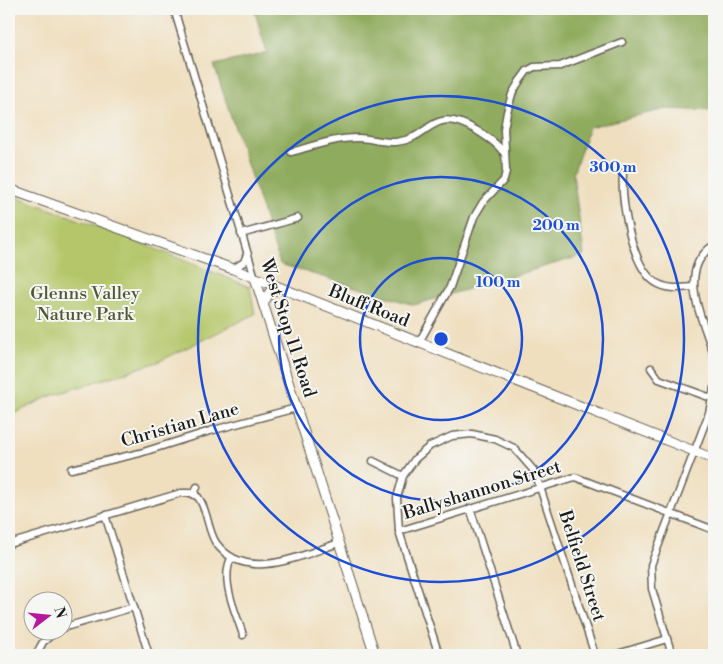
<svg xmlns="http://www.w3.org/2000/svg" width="723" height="664" viewBox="0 0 723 664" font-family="'Libre Bodoni',serif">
<rect width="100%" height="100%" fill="#f6f6f2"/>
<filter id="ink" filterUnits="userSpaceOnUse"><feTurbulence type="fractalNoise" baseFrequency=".02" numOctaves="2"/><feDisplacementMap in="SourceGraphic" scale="10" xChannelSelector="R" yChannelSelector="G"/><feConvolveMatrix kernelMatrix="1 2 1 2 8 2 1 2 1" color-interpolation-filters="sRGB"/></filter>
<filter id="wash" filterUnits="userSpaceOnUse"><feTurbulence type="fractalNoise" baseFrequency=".0096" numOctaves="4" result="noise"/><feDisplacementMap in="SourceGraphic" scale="20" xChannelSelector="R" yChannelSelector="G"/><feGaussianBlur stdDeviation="1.12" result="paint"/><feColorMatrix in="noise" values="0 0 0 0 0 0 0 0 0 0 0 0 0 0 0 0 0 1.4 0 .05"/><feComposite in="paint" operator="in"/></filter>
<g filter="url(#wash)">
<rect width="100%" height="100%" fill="#efdfbf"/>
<path fill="#b4c669" stroke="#687142" d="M9,194L121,235L250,287L255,314L158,362L51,396L9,416Z"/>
<path fill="#8fab5d" stroke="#56643c" d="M254,9H714V111L666,109L589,127L573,174L584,255L414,305L280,264L214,65L267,53Z"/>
</g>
<g filter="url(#ink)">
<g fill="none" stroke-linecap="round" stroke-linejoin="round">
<defs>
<g id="minor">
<path d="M174,9L255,278"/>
<path d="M291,152C313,146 335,138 358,138C370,138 383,143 396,142C433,138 430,104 476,130C487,137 497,143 505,154"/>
<path d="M623,173C621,200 631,266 655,282C667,290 680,288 693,287"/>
<path d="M241,234L298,218"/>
<path d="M714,245C674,271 705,322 714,356"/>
<path d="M233,269L244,262L247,254"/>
<path d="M418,344L450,287L474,217L483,202L504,180L506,171L504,129L507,112L512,94L519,82L527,71L534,67L560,66L622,42"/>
<path d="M651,368L659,379L714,399"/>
<path d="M373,461L403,476"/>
<path d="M71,469L140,453L210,431L296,408"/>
<path d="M194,494L197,487"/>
<path d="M470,508L517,655"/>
<path d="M105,515L149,655"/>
<path d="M399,531L575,477L714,530"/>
<path d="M9,544L181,493H191L198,497C208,510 207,529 216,543C246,584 301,555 339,543"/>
<path d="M231,558C220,582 236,612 243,635"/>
<path d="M62,628L134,607"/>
<path d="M36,655L43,642L55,632"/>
<path d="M439,655L399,531L397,498L403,476L415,459L430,446L452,436L472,434L495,439L514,448L535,472L595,655"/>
<path d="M614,655L667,639"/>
<path d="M672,655L652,589L651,565L709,413L714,388"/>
</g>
<g id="secondary">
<path d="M9,189L233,269L714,459"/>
<path d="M255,278L375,655"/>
<path d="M263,303L270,292L281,288"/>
</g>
</defs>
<use href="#minor" stroke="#666055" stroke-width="9"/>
<use href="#secondary" stroke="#666055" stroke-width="11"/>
<use href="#minor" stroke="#fff" stroke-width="6"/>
<use href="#secondary" stroke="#fff" stroke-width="9"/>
</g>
</g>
<g fill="none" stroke="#1d4ed8" stroke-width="2.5">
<circle cx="441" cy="339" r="81"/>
<circle cx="441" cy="339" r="162"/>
<circle cx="441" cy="339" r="243"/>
</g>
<g text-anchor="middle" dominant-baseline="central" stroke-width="4" stroke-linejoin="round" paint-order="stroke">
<g font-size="18" fill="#515837" stroke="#f6f6f2">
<text x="85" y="293">Glenns Valley<tspan x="85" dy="21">Nature Park</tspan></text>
</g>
<g font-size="18" fill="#1c1c1c" stroke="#f6f6f2">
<text transform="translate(369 306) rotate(22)">Bluff Road</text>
<text transform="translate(288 328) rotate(72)">West Stop 11 Road</text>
<text transform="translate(180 425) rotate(-16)">Christian Lane</text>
<text transform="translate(482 490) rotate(-17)">Ballyshannon Street</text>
<text transform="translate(582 566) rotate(72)">Belfield Street</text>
</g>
</g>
<circle cx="441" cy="339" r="8" fill="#1d4ed8" stroke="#f6f6f2" stroke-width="2.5"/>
<g font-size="15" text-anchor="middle" font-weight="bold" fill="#1d4ed8" stroke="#f6f6f2" stroke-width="4" stroke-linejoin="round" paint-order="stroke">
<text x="613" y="172">300 m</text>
<text x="556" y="230">200 m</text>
<text x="498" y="287">100 m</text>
</g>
<rect width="723" height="664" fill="none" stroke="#f6f6f2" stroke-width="30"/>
<g transform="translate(48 616) rotate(74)"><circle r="24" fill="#f6f6f2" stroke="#9f9f9c"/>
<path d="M0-4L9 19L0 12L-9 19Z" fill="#b5179e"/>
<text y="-8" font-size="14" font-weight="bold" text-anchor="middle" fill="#1c1c1c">N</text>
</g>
</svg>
